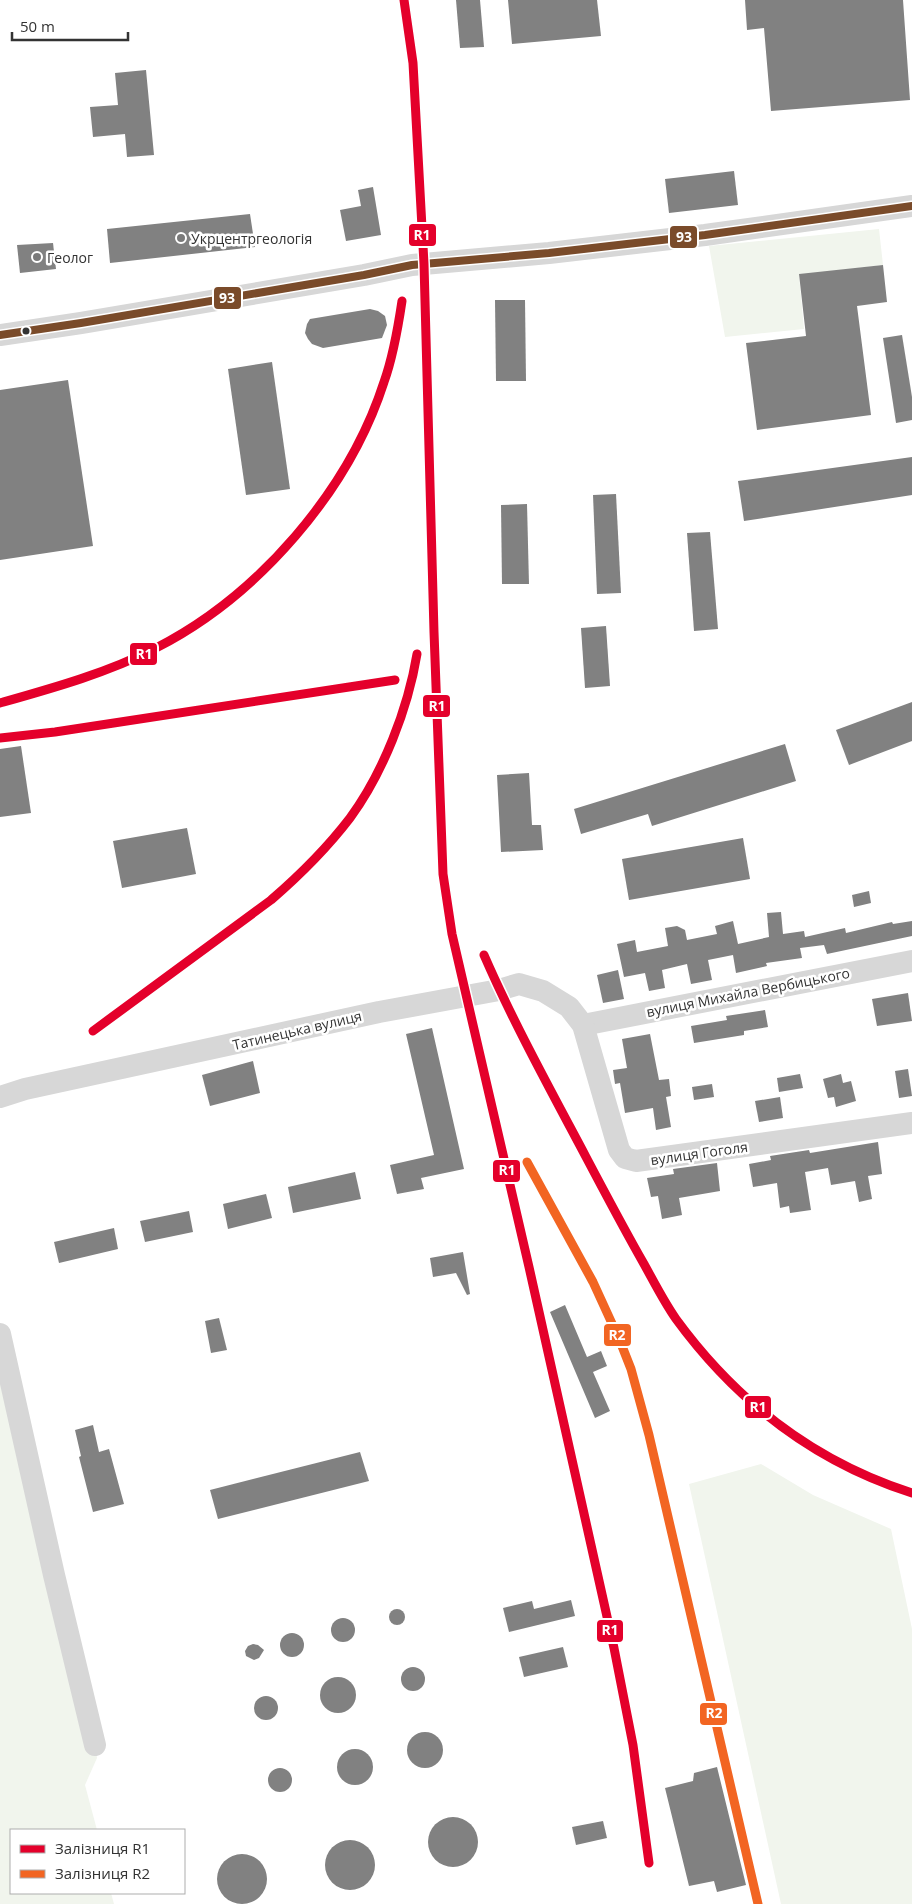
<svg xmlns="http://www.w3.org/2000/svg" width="912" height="1904" viewBox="0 0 912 1904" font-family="'Open Sans',sans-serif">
<rect width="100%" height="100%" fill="#fff"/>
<g fill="#f1f5ed">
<path d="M879,229L883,265L799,275L804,329L725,337L709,246Z"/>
<path d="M0,1356L95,1745L97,1758L85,1785L97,1830H11V1893H111L114,1904H0Z"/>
<path d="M761,1464L813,1495L891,1529L912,1629V1904H781L689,1484Z"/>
</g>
<g fill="#818181">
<path d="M456,0H480L484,47L460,48Z"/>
<path d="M508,0H597L601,36L512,44Z"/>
<path d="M745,0H903L910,100L771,111L764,28L747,30Z"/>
<path d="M146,70L154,155L127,157L125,134L93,137L90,107L118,105L115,73Z"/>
<path d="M734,171L738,205L669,213L665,179Z"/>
<path d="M373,187L381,235L346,241L340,210L361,206L358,190Z"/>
<path d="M250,214L255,247L110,263L107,229Z"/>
<path d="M53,243L56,269L20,273L17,245Z"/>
<path d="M883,265L887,302L857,306L871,415L757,430L746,343L806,336L799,274Z"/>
<path d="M495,300H525L526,381H496Z"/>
<path d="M370,309L378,311L385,316L387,325L382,338L323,348L312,344L308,339L305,333L307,324L310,319Z"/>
<path d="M902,335L912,397V420L896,423L883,338Z"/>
<path d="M272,362L290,489L246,495L228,369Z"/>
<path d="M68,380L93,546L0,560V390Z"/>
<path d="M912,457V495L744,521L738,481Z"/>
<path d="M616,494L621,593L597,594L593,495Z"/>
<path d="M527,504L529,584H502L501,505Z"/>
<path d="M710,532L718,629L694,631L687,533Z"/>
<path d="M606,626L610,686L585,688L581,628Z"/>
<path d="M912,702V741L849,765L836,730Z"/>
<path d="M785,744L796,781L652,826L648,814L581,834L574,809Z"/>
<path d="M21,746L31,813L0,817V749Z"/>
<path d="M529,773L532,825H541L543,850L501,852L497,775Z"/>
<path d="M187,828L196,874L122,888L113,841Z"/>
<path d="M743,838L750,879L629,900L622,859Z"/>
<path d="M869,891L871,903L854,907L852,895Z"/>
<path d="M781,912L783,934L804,931L805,937L845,928L846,933L892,922L893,924L912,921V936L827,954L824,945L800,948L802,958L766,963L767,966L736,973L733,955L708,960L712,980L691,984L687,964L662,970L665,988L649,991L645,973L624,977L617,944L635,940L637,952L668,946L665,928L677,926L685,930L687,940L717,934L715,926L733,921L738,944L769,937L767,913Z"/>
<path d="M618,970L624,999L603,1003L597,975Z"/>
<path d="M908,993L912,1021L877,1026L872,999Z"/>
<path d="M765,1010L768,1027L744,1031V1035L694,1043L691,1026L727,1020L726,1016Z"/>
<path d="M432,1028L464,1169L421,1178L424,1189L397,1194L390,1165L434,1155L406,1034Z"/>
<path d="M650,1034L659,1080L669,1079L671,1096L666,1097L671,1127L656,1130L653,1108L625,1113L620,1083L615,1084L613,1070L627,1068L622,1039Z"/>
<path d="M253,1061L260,1093L210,1106L202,1075Z"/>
<path d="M908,1069L912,1096L899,1098L895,1071Z"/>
<path d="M800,1074L803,1088L779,1092L777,1078Z"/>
<path d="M841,1074L843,1083L851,1081L856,1101L836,1107L834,1097L828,1098L823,1079Z"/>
<path d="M712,1084L714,1097L694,1100L692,1087Z"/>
<path d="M780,1097L783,1118L759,1122L755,1101Z"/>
<path d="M878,1142L882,1174L868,1176L872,1199L859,1202L855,1181L831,1185L828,1168L805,1172L811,1210L790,1213L789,1206L780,1208L777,1183L753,1187L749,1164L771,1160L770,1156L809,1150L810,1153Z"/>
<path d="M717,1163L720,1191L679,1198L682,1215L662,1219L658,1196L651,1197L647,1178L674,1174L673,1169Z"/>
<path d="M355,1172L361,1199L293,1213L288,1187Z"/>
<path d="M266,1194L272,1218L228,1229L223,1204Z"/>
<path d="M189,1211L193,1232L145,1242L140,1221Z"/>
<path d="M114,1228L118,1249L59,1263L54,1242Z"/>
<path d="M463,1252L470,1294L467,1295L456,1273L433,1277L430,1258Z"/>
<path d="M565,1305L587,1357L601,1351L607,1366L593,1372L610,1411L595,1418L550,1312Z"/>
<path d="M219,1318L227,1350L211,1353L205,1321Z"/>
<path d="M93,1425L99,1452L109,1449L124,1504L93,1512L79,1457L81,1456L75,1430Z"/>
<path d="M360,1452L369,1481L218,1519L210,1490Z"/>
<path d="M571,1600L575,1616L509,1632L503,1608L532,1601L534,1609Z"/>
<circle cx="397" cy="1617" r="8"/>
<circle cx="343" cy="1630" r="12"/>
<circle cx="292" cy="1645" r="12"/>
<path d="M253,1644L258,1645L264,1650L259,1658L254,1660L246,1656L245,1651L248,1646Z"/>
<path d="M563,1647L568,1667L524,1677L519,1657Z"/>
<circle cx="413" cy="1679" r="12"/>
<circle cx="338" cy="1695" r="18"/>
<circle cx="266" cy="1708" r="12"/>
<circle cx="425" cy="1750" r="18"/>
<circle cx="355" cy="1767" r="18"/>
<path d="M717,1767L746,1885L717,1892L714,1881L689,1886L665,1788L693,1781L694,1773Z"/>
<circle cx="280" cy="1780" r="12"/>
<circle cx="453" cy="1842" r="25"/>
<path d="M603,1821L607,1838L576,1845L572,1827Z"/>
<circle cx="350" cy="1865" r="25"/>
<circle cx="242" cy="1879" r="25"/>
</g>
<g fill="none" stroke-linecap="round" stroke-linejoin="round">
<g stroke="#d7d7d7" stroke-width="22">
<path d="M0,335L81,323L364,275L412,265L549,253L705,235L912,206"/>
<path d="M583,1025L912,961"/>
<path d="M0,1097L25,1089L379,1012L499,990L519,984L543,991L569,1007L583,1025L619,1150L625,1158L636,1161L912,1123"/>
<path d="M0,1334L54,1575L95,1745"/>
</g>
<defs>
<path id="bus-1" d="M0,335L81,323L364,275L412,265L549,253L705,235L912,206"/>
</defs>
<use href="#bus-1" stroke="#fff" stroke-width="11"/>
<use href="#bus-1" stroke="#7a4b2a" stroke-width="8"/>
<defs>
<g id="rail-1">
<path d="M404,0L413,63L424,264L434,632L443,874L452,934L529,1267L614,1648L633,1745L649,1863"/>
<path d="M0,703C53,688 107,673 156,648C258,596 349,491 384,382C393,357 398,328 402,301"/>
<path d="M0,738L55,732L395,680"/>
<path d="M484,955C514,1024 551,1091 586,1157C605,1193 624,1229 644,1264C654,1282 664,1302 676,1319C736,1401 815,1462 912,1493"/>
<path d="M93,1031L271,900C300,875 327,848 350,818C383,773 408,709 417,654"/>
</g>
<path id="rail-2" d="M527,1162L593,1282L620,1341L631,1369L649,1435L758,1904"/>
</defs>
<use href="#rail-1" stroke="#fff" stroke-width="12"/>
<use href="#rail-2" stroke="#fff" stroke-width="12"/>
<use href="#rail-1" stroke="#e4002b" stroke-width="9"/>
<use href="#rail-2" stroke="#f26522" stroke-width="9"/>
</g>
<g fill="#7a7a7a" stroke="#fff" stroke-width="2">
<circle cx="181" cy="238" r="5"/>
<circle cx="37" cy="257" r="5"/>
</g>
<circle fill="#333" stroke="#fff" stroke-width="2" cx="26" cy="331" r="4.5"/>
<g text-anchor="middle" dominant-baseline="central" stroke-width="5" stroke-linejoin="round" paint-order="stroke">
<g font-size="14" fill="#333" stroke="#fff" text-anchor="start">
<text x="191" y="238">Укрцентргеологія</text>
<text x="47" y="257">Геолог</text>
</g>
<g font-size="14" fill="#333" stroke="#fff">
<text transform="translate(748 992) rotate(-11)">вулиця Михайла Вербицького</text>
<text transform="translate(297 1030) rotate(-13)">Татинецька вулиця</text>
<text transform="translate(699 1153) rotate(-8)">вулиця Гоголя</text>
</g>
</g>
<g stroke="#fff" stroke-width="2">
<rect x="408" y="223" width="29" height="24" rx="5" fill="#e4002b"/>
<rect x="669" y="225" width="29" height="24" rx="5" fill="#7a4b2a"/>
<rect x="213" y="286" width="29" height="24" rx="5" fill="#7a4b2a"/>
<rect x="129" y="642" width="29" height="24" rx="5" fill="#e4002b"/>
<rect x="422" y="694" width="29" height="24" rx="5" fill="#e4002b"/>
<rect x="492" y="1159" width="29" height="24" rx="5" fill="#e4002b"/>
<rect x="603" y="1323" width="29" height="24" rx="5" fill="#f26522"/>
<rect x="744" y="1395" width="28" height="24" rx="5" fill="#e4002b"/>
<rect x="596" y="1619" width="28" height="24" rx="5" fill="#e4002b"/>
<rect x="699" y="1702" width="29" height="24" rx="5" fill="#f26522"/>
</g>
<g font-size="14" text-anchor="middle" font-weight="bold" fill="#fff">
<text x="422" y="240">R1</text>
<text x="684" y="242">93</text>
<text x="227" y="303">93</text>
<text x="144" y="659">R1</text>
<text x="437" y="711">R1</text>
<text x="507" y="1175">R1</text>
<text x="617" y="1340">R2</text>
<text x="758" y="1412">R1</text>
<text x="610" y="1635">R1</text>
<text x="714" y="1718">R2</text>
</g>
<rect x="10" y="1829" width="175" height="65" fill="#ffffff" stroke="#adadad"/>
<rect x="20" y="1845" width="25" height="8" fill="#e4002b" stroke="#adadad"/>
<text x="55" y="1854" font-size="15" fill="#333333">Залізниця R1</text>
<rect x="20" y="1870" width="25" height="8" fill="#f26522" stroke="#adadad"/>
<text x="55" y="1879" font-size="15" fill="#333333">Залізниця R2</text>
<path d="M12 32v8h116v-8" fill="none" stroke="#333333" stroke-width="2.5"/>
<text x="20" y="32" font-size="15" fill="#333333" stroke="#ffffff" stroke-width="4" paint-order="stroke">50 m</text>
</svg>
